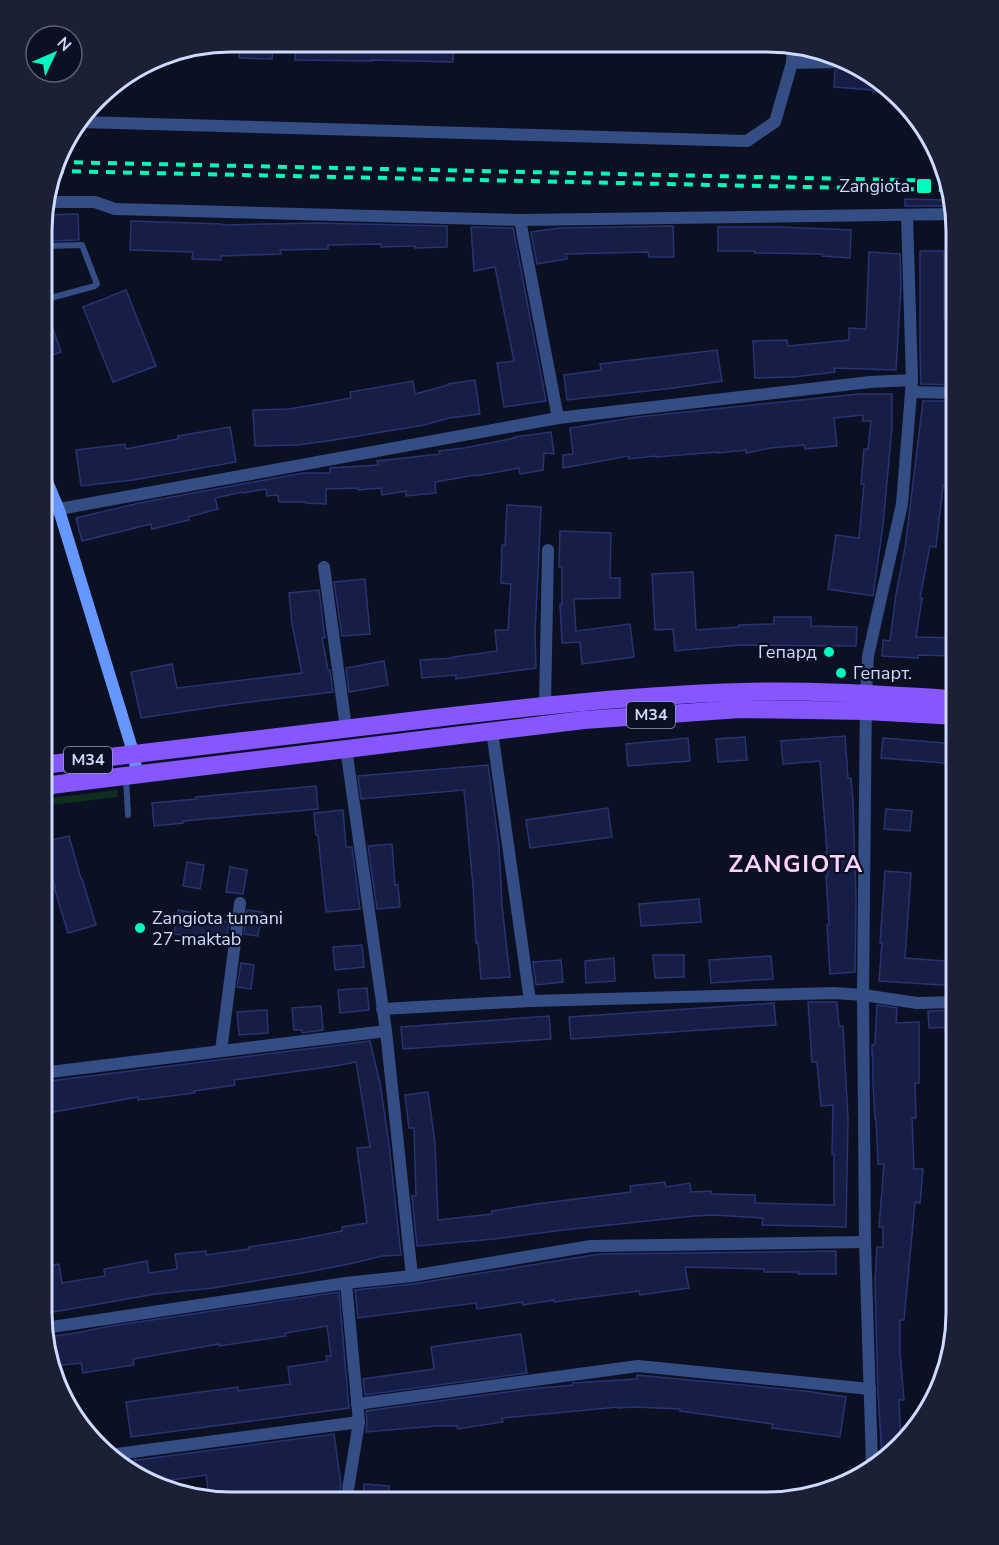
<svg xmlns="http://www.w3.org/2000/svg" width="999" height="1545" viewBox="0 0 999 1545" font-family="'Nunito Sans',sans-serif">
<rect width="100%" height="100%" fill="#0c1023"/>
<path fill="#0f2e22" d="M117,790L118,797L43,806V799Z"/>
<g fill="#171e45" stroke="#283373" stroke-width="1.5">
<path d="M240,42H273L272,59L239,58Z"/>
<path d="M296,42L454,43L453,62L372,60V61L295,60Z"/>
<path d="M844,68H851L883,81L892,93L873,92V90L834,87L835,70Z"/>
<path d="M905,199L944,200V206H905Z"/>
<path d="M78,214L79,240L44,241V215Z"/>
<path d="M131,221L222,224V225L317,223L447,226V247L415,248V246L381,247V244L328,245V249L280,250L281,254L221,256V260L192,259L193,252L130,250Z"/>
<path d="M673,226L674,257H649L648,252L566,254L567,259L537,264L531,232L559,228Z"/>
<path d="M471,227L513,228L546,401L504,407L497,363L514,361L495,267L474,271Z"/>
<path d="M718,227H779L851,230L850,258L822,256V254L755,253V251H718Z"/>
<path d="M920,251H944V319H947V358H957V385L921,384L920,350Z"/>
<path d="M869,252L900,254L901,285L896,370L834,368L835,372L793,377L755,378L753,341L787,340L788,346L849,340V328L866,329Z"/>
<path d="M126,290L156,366L113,382L83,307Z"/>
<path d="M45,306L61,352L43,358V307Z"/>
<path d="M717,350L722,381L674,388L567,400L564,375L601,370L600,364Z"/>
<path d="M475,380L480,414L449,418L424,425L328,441L297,445L255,446L253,410L289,409L318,404L351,398L350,392L413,381L415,394L448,385V384Z"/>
<path d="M859,394H892V427L883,525L873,596L828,589L836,535L859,538L864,484H861L864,449H868L871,421H863V415L834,418L837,446L805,449L804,445L770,448L746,453V450L718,453V452L656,457V456L629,459L628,456L563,468V455L573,454L570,428L637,417Z"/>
<path d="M923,401H957V476L956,487L943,485L936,547L930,546L920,598H922L916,637L957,638V656L918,655V658L882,656L883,640L890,641L896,594L905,548Z"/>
<path d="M230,427L236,462L133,480L81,486L76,450L125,444L126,449L178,439V436Z"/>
<path d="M551,432L554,454L544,453L543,470L520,474L519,468L476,476L475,475L435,482L436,493L406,496V491L382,495L381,488L358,490V488L326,489V504L306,503V502H279L278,495L267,496L266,489L243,493L242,492L215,498L218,509L188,517L189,520L152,529L151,524L82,541L76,518L139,503L303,473H330V468L378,465L377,461L440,454L439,451L464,448L515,438L514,437Z"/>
<path d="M507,505L541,507L535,634L536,668L456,679V675L422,678L420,660L454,658L453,657L497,651L495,630H508L511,584L501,583L502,545H505Z"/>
<path d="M560,531L611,533L610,578H620V598L574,599L576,631L630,624L634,657L582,664L580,642L562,643L560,604H562V567H559Z"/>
<path d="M693,572L696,630L739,627V625L774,624V617H811V626L857,627L856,646L740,645L675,651L673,629L655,630L652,574Z"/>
<path d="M365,579L370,634L342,636L334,582Z"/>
<path d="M319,590L325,638H322L328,670H330L333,692L234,704L141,718L131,672L172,664L177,688L302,673L292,624L289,593Z"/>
<path d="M384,661L388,685L349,692L346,668Z"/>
<path d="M845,736L848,778H851L853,801L856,899L855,972L830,974L827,925L829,924L826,876L828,875L826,852H827L820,761L783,764L781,741Z"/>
<path d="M745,737L747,760L718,762L716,739Z"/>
<path d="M688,738L690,761L628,766L626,744Z"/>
<path d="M883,738L957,744V764L881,758Z"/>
<path d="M488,765L499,846L502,905L510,977L481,979L478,943H476L473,885L464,790L361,799L358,776Z"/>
<path d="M316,786L318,809L183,821V823L154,826L152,803L196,799V797Z"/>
<path d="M608,808L612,837L530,848L526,820Z"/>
<path d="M886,809L912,811L910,831L884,829Z"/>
<path d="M343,810L346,847H352L360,909L326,912L318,835H316L314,813Z"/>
<path d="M69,836L81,879H82L96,925L68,933L54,887H55L44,842Z"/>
<path d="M392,844L395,885H398L400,907L377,909L368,846Z"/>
<path d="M187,862L204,865L200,889L183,886Z"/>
<path d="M230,867L247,870L243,894L226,892Z"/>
<path d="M885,871L911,873L905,958L957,962V986L879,981L882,943H880Z"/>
<path d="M699,899L701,922L641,926L639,904Z"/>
<path d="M178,910L195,913V916L229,922L225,946L207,944L208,940L174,934Z"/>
<path d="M247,910L262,912L258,936L244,934Z"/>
<path d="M362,945L364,967L335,970L333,947Z"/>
<path d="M653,955H684V977L655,978Z"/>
<path d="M771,956L773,979L711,983L709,960Z"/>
<path d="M614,958L615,981L586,983L585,961Z"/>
<path d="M561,960L563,982L536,985L533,962Z"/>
<path d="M241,963L254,965L251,989L237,987Z"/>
<path d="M367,988L369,1010L340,1013L338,990Z"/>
<path d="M808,1002H837L839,1026H843L848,1119L846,1227L762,1225L763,1218L714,1215L694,1216L563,1230L494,1239L417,1246L412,1196H416L414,1128H409L405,1095L428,1092L435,1143L438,1220L492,1214V1211L536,1204L631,1192L630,1186L665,1182L666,1187L690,1183L691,1192L711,1191V1194L755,1195V1203L834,1205V1154H832L833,1105L821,1106L817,1062H812Z"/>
<path d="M774,1003L776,1025L571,1039L569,1017Z"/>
<path d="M877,1005L897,1008L896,1023L919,1022V1083H915L916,1118H912L914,1169H923L920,1203L915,1202L904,1320H900V1353L904,1400H899L901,1442L882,1456L878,1394L875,1282L877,1247H883V1227H879L884,1164H878L876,1119H875L873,1083V1055H872V1045L875,1044Z"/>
<path d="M321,1006L323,1030L302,1033V1030H294L292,1008Z"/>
<path d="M267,1010L268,1033L239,1035L237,1012Z"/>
<path d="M957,1010V1027L929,1028L928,1011Z"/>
<path d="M549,1016L551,1039L403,1049L401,1027Z"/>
<path d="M370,1041L380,1083L389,1144L401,1255L382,1256L349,1264L308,1272L213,1288L155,1294L42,1314V1267L59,1264L62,1283L105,1276L104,1269L147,1261L149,1273L177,1269L175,1254L206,1251V1255L249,1249V1247L301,1239L342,1231V1227L367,1223L357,1148L370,1147L356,1062L335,1066L234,1080L235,1085L194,1091L195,1093L138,1100V1097L42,1114V1082Z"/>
<path d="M836,1251V1274H798V1272H764V1269L685,1267L689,1288L640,1295L639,1291L554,1302V1300L523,1305L522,1302L477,1309L476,1303L358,1318L355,1290L413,1284L587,1256L602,1254Z"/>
<path d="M339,1292L349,1408L131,1437L126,1402L238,1387V1391L290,1384L288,1367L327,1361L326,1356H331L327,1326L285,1333L286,1336L219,1346V1344L133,1359L134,1365L83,1373L81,1363L52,1366L47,1337L76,1333L105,1327Z"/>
<path d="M521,1334L527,1373L365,1395L363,1379L434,1369L431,1347Z"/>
<path d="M637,1375L805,1391L846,1397L840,1437L772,1428L773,1424L680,1411V1409L635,1407L618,1408V1407L502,1418L503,1422L458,1429L457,1426H436L366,1432L367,1422L366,1411L529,1389L573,1385V1383L637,1379Z"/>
<path d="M334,1434L341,1484L339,1495L288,1502H282L281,1493L254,1497L253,1491L209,1496L206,1475L159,1482L115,1463Z"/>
<path d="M364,1484L389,1486L388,1502H363Z"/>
</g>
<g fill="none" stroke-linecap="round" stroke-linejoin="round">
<g stroke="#344d85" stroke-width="6">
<path d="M43,300L95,286L97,284L82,245L44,246"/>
<path d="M126,777L128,815"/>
</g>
<g stroke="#344d85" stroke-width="12">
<path d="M792,63L838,62"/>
<path d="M81,122L747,141L775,122L792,63L793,44"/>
<path d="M45,202H95L115,209L520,220L954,214"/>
<path d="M520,220L558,418"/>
<path d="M911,392L957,393"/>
<path d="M43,512L558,418L870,382L912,380"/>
<path d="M324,567L346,728"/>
<path d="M545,705L548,550"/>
<path d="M492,731L530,1001"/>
<path d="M346,748L386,1031L412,1276"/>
<path d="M382,1009L530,1001L834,993L863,995L917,1003L957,1002"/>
<path d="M221,1051L240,903"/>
<path d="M42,1073L386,1031"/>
<path d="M346,1283L359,1422L346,1502"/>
<path d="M45,1328L346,1283L412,1276L591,1246L865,1242"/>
<path d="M357,1404L638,1366L870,1389"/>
<path d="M109,1455L359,1422"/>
<path d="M872,1464L865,1242L863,995L866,694L868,656L902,504L912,380L907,216"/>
</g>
<path stroke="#6696ff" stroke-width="12" d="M43,472L59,510L134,755L137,775"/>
<g stroke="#8656ff" stroke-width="18">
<path d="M43,765C174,750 304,733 435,718C537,706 639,695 742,692C807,690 872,694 937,698L957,700"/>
<path d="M43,786L584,720L740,709L866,711L957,716"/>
</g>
<g stroke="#00fabe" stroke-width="4" stroke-dasharray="9 8" stroke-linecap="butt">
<path d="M57,162L947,181"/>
<path d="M55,171L949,190"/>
</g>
</g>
<g fill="#00fabe" stroke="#0c1023" stroke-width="2">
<rect x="916" y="178" width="16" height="16" rx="3"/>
<circle cx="829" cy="652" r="6"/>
<circle cx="841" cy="673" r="6"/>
<circle cx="140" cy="928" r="6"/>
</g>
<g text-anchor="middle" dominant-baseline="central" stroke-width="4.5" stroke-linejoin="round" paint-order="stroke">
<g fill="#0c1023" stroke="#949dbd" stroke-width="1.5">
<rect x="627" y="702" width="48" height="26" rx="4.5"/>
<rect x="64" y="747" width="48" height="26" rx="4.5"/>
</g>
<g font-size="16" font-weight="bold" fill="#cfdaff">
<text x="651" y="715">M34</text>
<text x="88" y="760">M34</text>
</g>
<g font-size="18" fill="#cfdaff" stroke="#0c1023" text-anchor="end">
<text x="910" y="186">Zangiota</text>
<text x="817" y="652">Гепард</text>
<text x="853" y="673" text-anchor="start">Гепарт.</text>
<text x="152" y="918" text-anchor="start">Zangiota tumani<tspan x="152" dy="21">27-maktab</tspan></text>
</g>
<g font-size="24" font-weight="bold" letter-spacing="1.5" fill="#ffd1fe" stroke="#0c1023">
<text x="796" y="864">ZANGIOTA</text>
</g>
</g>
<path d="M0 0H999V1545H0ZM231 52H767A179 179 0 0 1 946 231V1313A179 179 0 0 1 767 1492H231A179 179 0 0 1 52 1313V231A179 179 0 0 1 231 52Z" fill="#1c2035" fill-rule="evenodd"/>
<path fill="none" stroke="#cfdaff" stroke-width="3" d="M231 52H767A179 179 0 0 1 946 231V1313A179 179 0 0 1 767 1492H231A179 179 0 0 1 52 1313V231A179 179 0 0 1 231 52Z"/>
<g transform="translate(54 54) rotate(46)"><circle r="28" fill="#0c1023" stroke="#5a617b" stroke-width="1.5"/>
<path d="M0-4.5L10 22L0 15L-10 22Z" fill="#00fabe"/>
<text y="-9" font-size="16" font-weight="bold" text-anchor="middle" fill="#cfdaff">N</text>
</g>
</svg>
